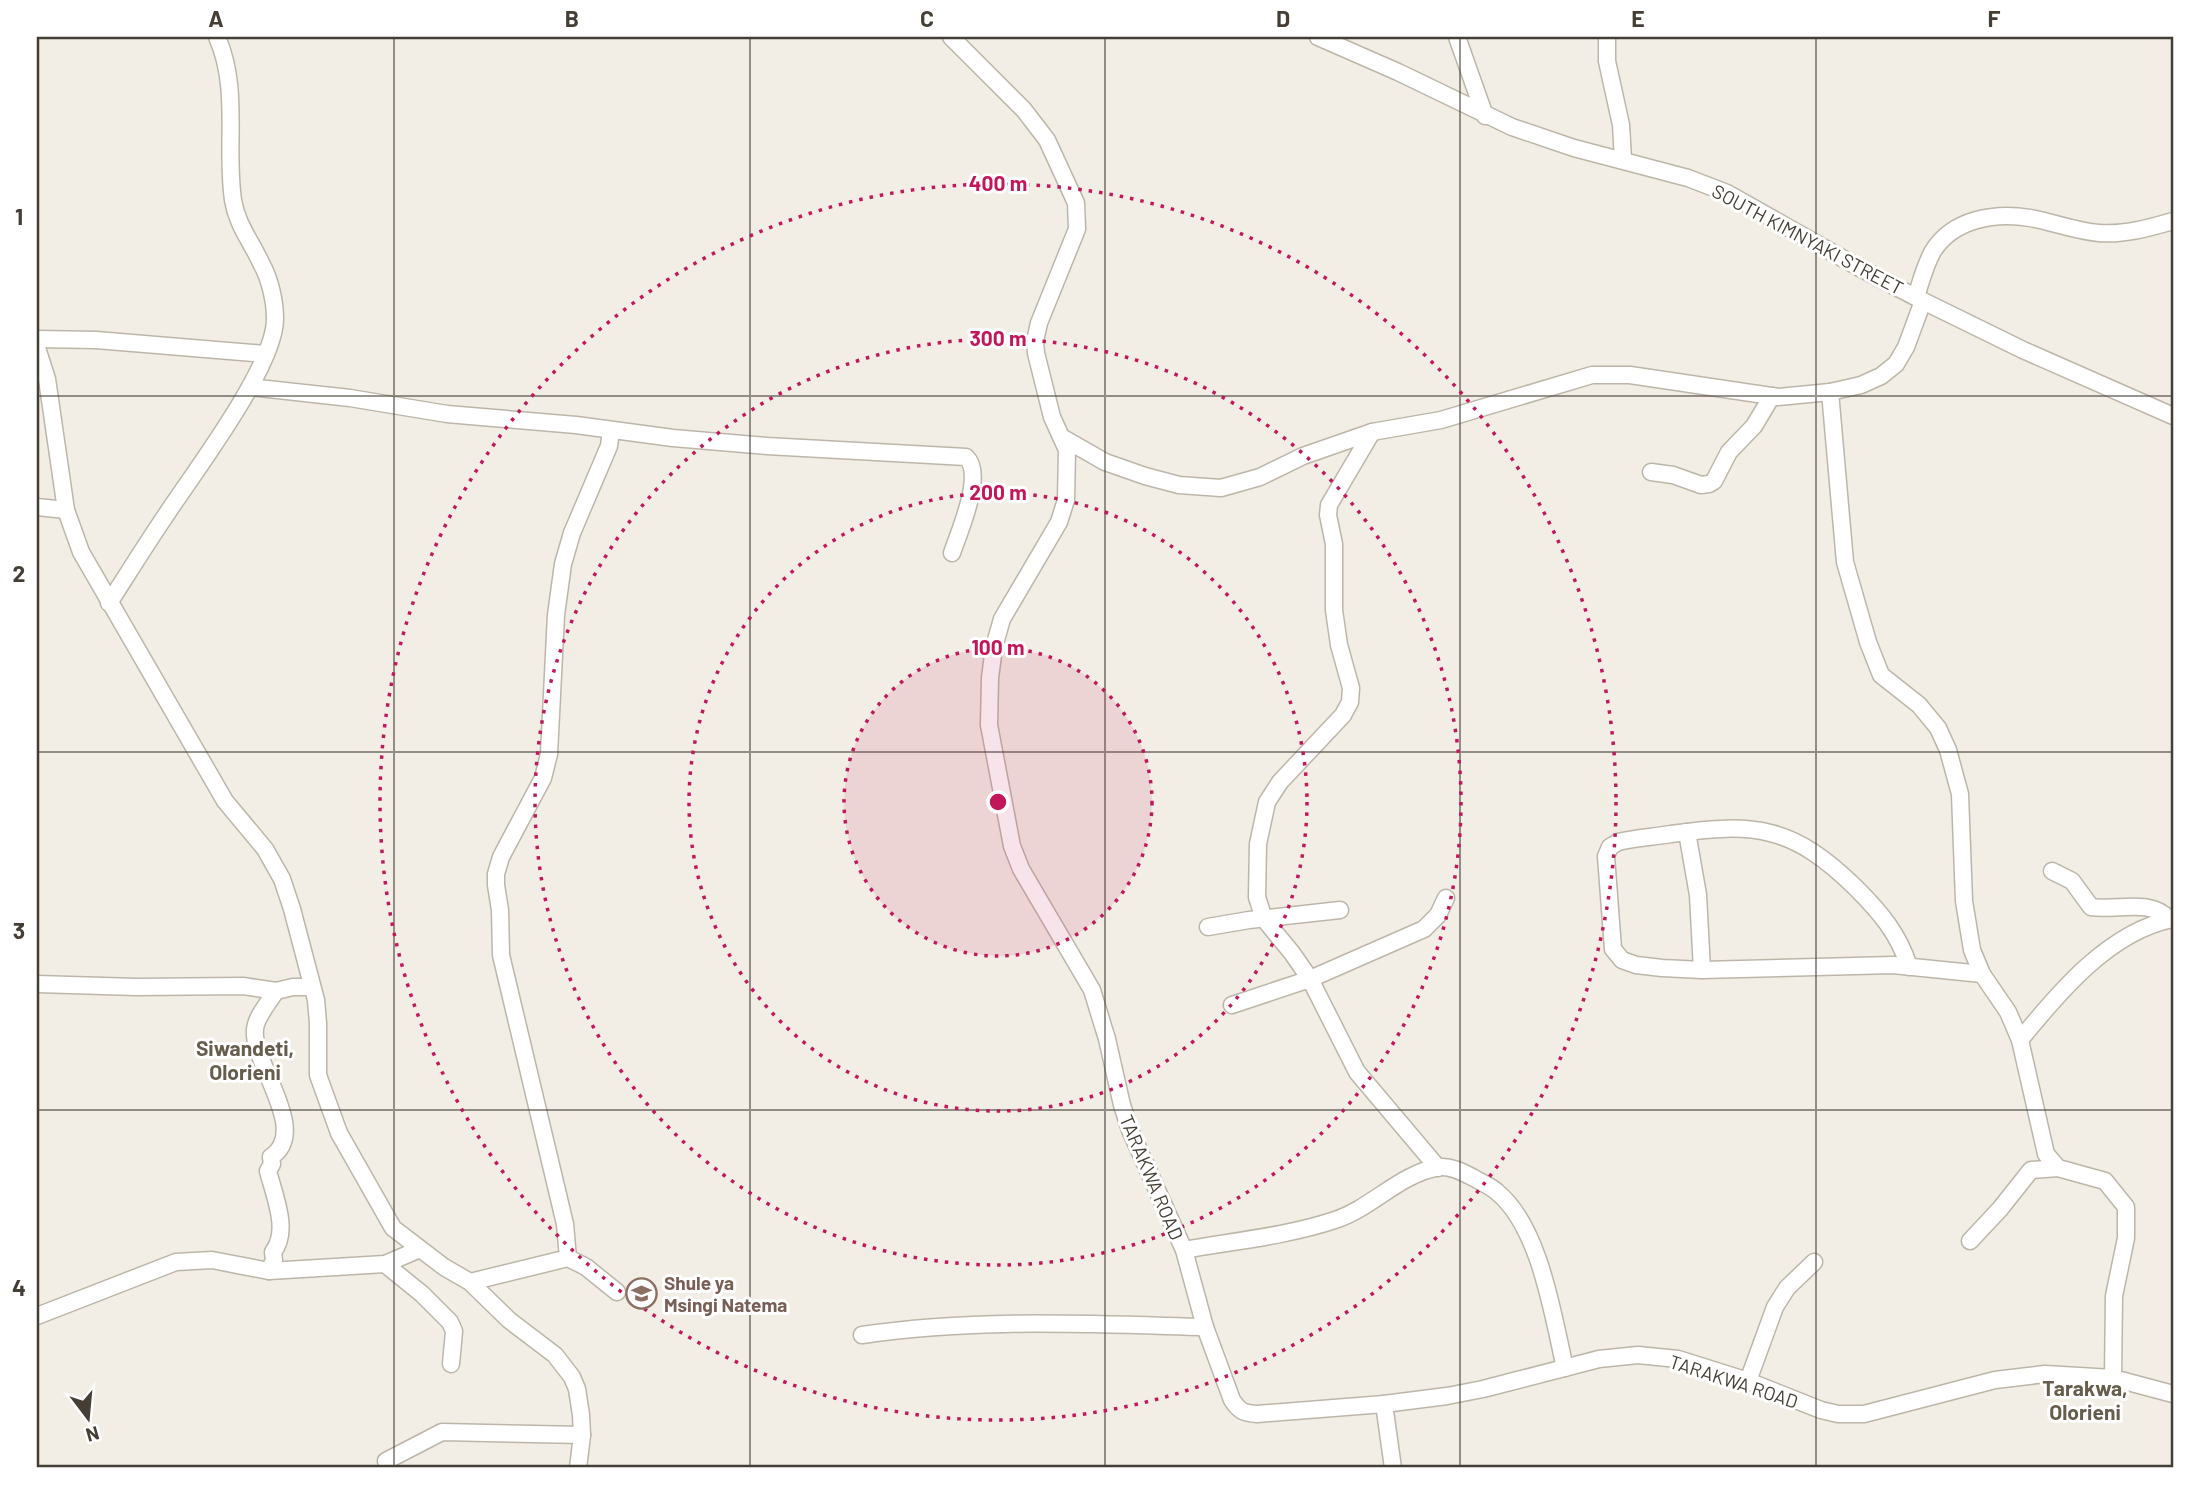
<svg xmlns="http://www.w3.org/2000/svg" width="2210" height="1505" viewBox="0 0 2210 1505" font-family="Barlow,sans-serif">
<rect width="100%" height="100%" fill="#f2eee5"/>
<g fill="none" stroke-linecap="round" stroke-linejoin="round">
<defs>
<g id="minor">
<path d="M951,37L1024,110L1047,140L1076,203L1077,229L1039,323L1035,341L1036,353L1052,417L1067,450L1066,500L1059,522L1002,619L994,647L990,678L989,725L1012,846L1021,869L1092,990L1107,1039L1122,1105L1130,1130L1184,1250L1205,1327L1232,1400C1240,1412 1244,1413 1257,1414L1384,1404L1447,1396L1483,1389L1599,1359L1638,1355L1678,1359L1748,1381L1821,1410L1838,1414H1864L1995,1380L2045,1374L2113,1378L2173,1394"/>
<path d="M1318,37L1398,72L1512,127L1574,148L1688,178L1727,193L1858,267L1923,301L2023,350L2173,416"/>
<path d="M1457,37L1485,116"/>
<path d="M1607,37V61L1621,125L1623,159"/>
<path d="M1916,297C1921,281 1925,265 1933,251C1953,219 1995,212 2030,218C2053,222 2075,231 2099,233C2124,235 2149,228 2173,221"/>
<path d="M37,339L96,340L266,354"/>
<path d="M37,348L47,379L66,510L81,552L225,801L265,849L282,879L292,909L316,1000L318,1023V1075L339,1133L393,1228L444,1267L470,1282L509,1320L555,1355L572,1377L577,1389L581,1415L582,1435L578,1468"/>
<path d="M250,387L350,398L447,414L576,425L673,438L767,446L966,457C985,474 959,532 952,553"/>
<path d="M1830,392L1845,562L1868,642L1881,675L1919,705L1938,728L1948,750L1960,794L1964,901L1972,950L1982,974L2008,1012L2020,1040L2046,1154L2058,1168L2105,1181L2126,1207V1238L2114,1296L2113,1378"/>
<path d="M1372,432L1329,505L1328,515L1334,544V610L1339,645L1351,688L1350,702L1343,715L1280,782L1267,802L1258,844L1257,897L1264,919L1292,953L1310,979L1357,1072L1438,1168"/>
<path d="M1063,438L1105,462L1145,476L1179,485L1221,488L1260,477L1303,456L1372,432L1441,420L1592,375H1630L1778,397L1830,392L1861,385L1881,376L1896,364L1906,347L1923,301"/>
<path d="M1651,472L1673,475L1701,485L1709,484L1714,481L1729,452L1754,426L1772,396"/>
<path d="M37,507L66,510"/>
<path d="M109,603C127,575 145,546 164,518C192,475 275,367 275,319C275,301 270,279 261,263C251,241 237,225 233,200C225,145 240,89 217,37"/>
<path d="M1687,832L1698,895L1702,970"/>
<path d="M2052,871L2072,881L2091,907C2117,911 2150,898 2169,919"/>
<path d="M1208,927L1249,920L1340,910"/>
<path d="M1909,967C1899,934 1880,912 1856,888C1793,826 1755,822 1671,834C1653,837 1635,838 1618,842L1610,847L1606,856L1613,949L1622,960L1636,965L1662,968L1702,970L1893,965L1982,974"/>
<path d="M37,984L136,987L243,986L276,991L293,987H312"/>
<path d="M1232,1005L1310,979L1424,929L1438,915L1446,898"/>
<path d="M2020,1040C2059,992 2110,931 2173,919"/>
<path d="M1970,1241L2000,1209L2031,1170L2058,1168"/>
<path d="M1184,1250C1234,1241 1287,1236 1335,1220C1372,1208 1400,1173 1440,1167C1452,1166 1464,1173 1474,1178C1482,1183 1491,1186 1497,1192C1540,1227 1553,1316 1565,1368"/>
<path d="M568,1258L565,1224L501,955L500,910L496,885V874L501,857L543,778L549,754L556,615L563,564L572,533L609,446L611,431"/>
<path d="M385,1264L422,1294L450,1322L454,1331L451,1364"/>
<path d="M269,1271L274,1260L273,1252C290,1231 274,1195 268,1171L272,1164L271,1157C311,1131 251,1063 255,1029C256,1017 269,1002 276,991"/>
<path d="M470,1282L568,1258L586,1267L617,1292"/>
<path d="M37,1316L176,1262L212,1260L269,1271L385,1264L420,1249"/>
<path d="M862,1335C976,1318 1091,1324 1205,1327"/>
<path d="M1748,1381L1775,1307L1787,1288L1814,1262"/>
<path d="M1384,1404L1393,1468"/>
<path d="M386,1461L442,1432L582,1435"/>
</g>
</defs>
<use href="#minor" stroke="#bdb6a8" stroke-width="19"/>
<use href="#minor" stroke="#fff" stroke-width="16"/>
</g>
<path fill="none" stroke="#443e35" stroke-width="2" stroke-opacity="0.55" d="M394,37V1468M750,37V1468M1105,37V1468M1460,37V1468M1816,37V1468M37,396H2173M37,752H2173M37,1110H2173"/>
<circle cx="998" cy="802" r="154" fill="#c2185b" fill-opacity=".12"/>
<g fill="none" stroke="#c2185b" stroke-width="3.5" stroke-dasharray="3.5 7">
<circle cx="998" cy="802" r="154"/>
<circle cx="998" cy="802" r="309"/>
<circle cx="998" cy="802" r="463"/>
<circle cx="998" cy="802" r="618"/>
</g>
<defs>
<symbol id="school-ring" viewBox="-11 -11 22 22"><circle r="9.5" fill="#fff" stroke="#8d6e63" stroke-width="1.5"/><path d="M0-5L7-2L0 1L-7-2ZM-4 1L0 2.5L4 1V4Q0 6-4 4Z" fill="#8d6e63"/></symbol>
</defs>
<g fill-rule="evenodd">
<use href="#school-ring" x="624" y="1276" width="35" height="35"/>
</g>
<g text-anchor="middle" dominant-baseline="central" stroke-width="6" stroke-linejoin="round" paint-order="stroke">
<g font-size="19" fill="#443e35" stroke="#fff">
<text transform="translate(1808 239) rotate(28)">SOUTH KIMNYAKI STREET</text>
<text transform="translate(1152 1177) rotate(67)">TARAKWA ROAD</text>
<text transform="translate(1734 1381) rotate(18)">TARAKWA ROAD</text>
</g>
<g font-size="19" font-weight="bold" fill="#785e54" stroke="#fff" text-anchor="start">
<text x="664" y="1282">Shule ya<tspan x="664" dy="22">Msingi Natema</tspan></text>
</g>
<g font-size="21" font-weight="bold" fill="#665d4c" stroke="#fff">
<text x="245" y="1047">Siwandeti,<tspan x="245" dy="24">Olorieni</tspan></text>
<text x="2085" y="1387">Tarakwa,<tspan x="2085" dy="24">Olorieni</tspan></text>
</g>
</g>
<circle cx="998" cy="802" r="10" fill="#c2185b" stroke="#fff" stroke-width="3.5"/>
<g font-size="21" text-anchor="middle" font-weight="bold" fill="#c2185b" stroke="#fff" stroke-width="6" stroke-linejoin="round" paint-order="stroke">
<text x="998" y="191">400 m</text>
<text x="998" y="346">300 m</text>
<text x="998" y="500">200 m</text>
<text x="998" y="655">100 m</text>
</g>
<rect width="2210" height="1505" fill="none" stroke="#ffffff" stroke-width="77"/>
<g transform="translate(88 1418) rotate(164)" stroke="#ffffff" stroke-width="5" paint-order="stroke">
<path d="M0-5L12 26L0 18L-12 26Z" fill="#443e35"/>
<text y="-10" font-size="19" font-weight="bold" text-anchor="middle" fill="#443e35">N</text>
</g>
<rect x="38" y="38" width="2134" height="1428" fill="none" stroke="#443e35" stroke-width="2.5"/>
<g font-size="23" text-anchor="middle" font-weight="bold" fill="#443e35">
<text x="216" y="27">A</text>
<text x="572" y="27">B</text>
<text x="927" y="27">C</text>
<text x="1283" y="27">D</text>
<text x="1638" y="27">E</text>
<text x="1994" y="27">F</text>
<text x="19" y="225">1</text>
<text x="19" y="582">2</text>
<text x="19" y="939">3</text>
<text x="19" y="1296">4</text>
</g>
</svg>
